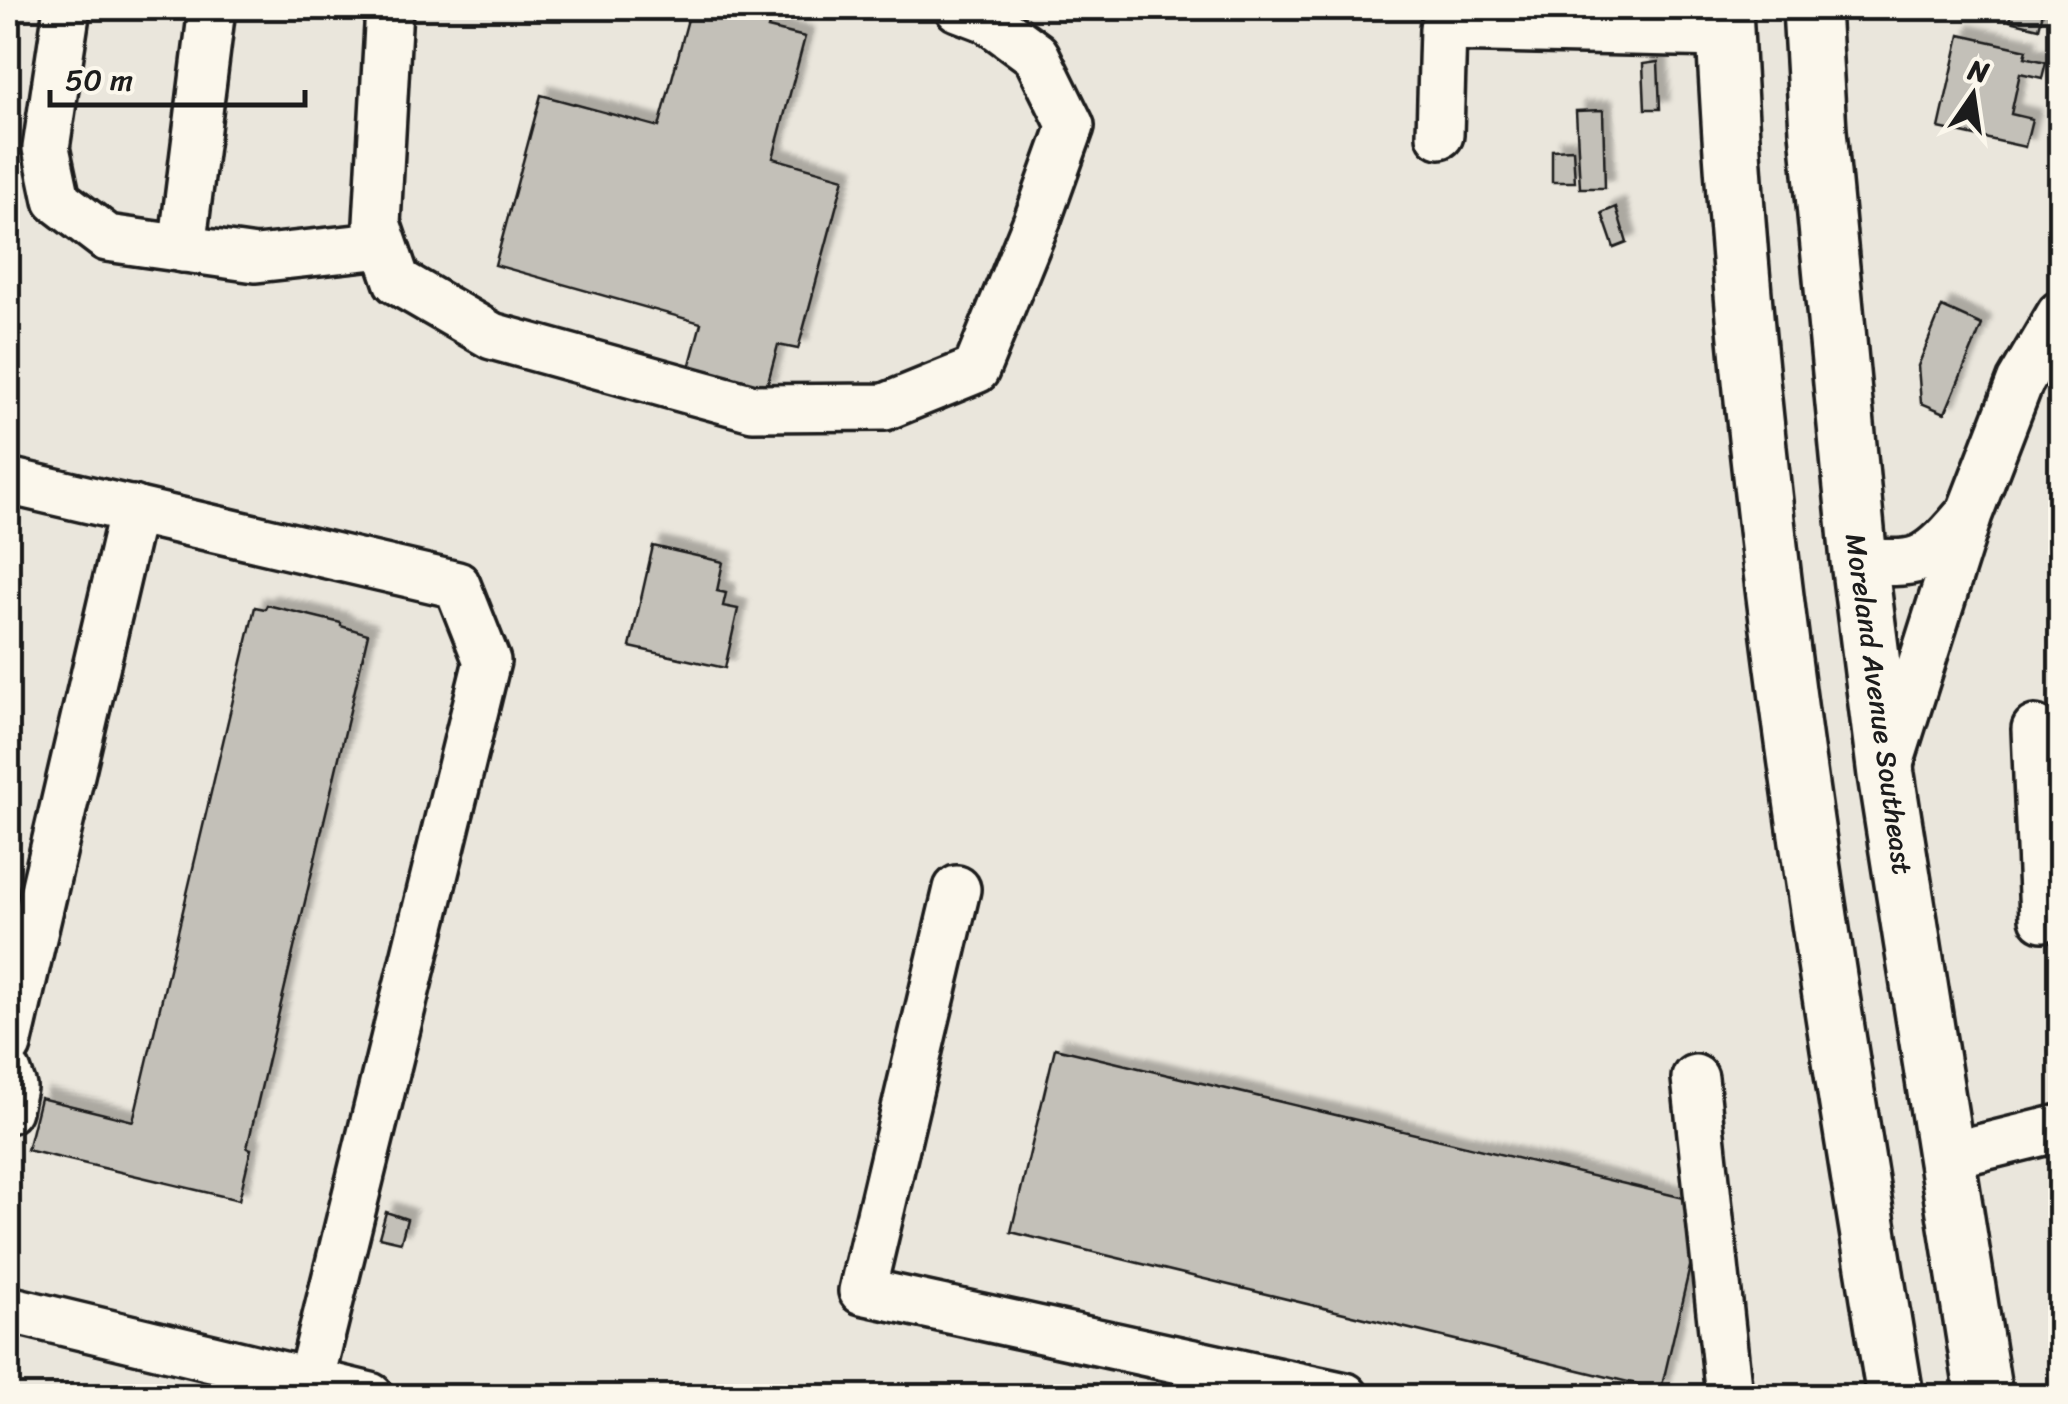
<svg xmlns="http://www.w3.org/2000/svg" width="2068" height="1404" viewBox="0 0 2068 1404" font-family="Sriracha,sans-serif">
<defs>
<filter id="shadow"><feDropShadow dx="9" dy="-9" stdDeviation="2.5" flood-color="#0004"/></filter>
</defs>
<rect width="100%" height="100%" fill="#fbf7ec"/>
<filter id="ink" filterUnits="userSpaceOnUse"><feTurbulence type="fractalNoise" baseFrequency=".01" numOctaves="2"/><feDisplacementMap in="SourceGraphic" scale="20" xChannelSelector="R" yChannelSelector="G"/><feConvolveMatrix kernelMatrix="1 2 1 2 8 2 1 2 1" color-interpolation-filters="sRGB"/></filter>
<g filter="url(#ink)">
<path fill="#eae6dc" d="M16,8H2060V1396H8V42Z"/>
<g fill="#c3c0b8" stroke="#1c1c1c" stroke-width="2.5" filter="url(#shadow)">
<path d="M691,8L729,17L732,8H774L768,28L805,37L773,158L844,178L798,349L778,345L766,389L689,368L701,323L495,265L541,95L659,127Z"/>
<path d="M2013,8H2044L2039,28L2010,21Z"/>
<path d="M1960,35L2027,50L2025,57L2046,62L2042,78L2020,73L2011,114L2032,119L2025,147L1939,128Z"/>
<path d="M1658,62L1660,109H1645L1643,64Z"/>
<path d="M1603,110L1605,188H1580L1576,111Z"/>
<path d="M1573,149L1575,182H1552V150Z"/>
<path d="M1616,207L1627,243L1614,248L1602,213Z"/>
<path d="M1942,307L1982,325L1945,413L1921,403L1918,366Z"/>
<path d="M653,546L723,562L717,591L726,593L723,606L738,609L725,668L630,647Z"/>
<path d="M267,605L341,623V626L368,634L247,1148L251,1149L239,1200L27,1150L40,1098L133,1121L255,607L265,609Z"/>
<path d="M1055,1048L1705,1203L1661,1390L1011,1232Z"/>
<path d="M386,1212L407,1219L401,1242L379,1237Z"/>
</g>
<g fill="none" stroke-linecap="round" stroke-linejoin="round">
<defs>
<g id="minor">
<path d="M67,8L46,148L57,200L107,238L256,259L384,245"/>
<path d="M389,8L377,223L397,281L492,336L753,408L885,407L976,370L1038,218L1071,126L1036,55L987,19L958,8"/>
<path d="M1440,135L1443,28L1725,34"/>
<path d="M182,249L212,8"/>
<path d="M8,481L457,585L487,661L310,1382"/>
<path d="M1859,561C1917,565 1925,565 1964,519"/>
<path d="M2035,729L2043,918"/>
<path d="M1887,773L1969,514L2020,382L2060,314"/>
<path d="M957,889L862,1291L1345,1396"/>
<path d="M8,1045L133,509"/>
<path d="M8,1073L13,1087L8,1110"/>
<path d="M1695,1078L1729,1396"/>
<path d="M1947,1156L2060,1128"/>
<path d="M8,1309L370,1396"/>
</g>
<g id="highway">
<path d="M1724,8C1744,474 1820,936 1895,1396"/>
<path d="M1811,8L1818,131L1859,561L1886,775L1984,1396"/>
</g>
</defs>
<use href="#minor" stroke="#1c1c1c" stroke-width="52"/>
<use href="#highway" stroke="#1c1c1c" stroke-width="62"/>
<use href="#minor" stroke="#fbf7ec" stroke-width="45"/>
<use href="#highway" stroke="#fbf7ec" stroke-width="55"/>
</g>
</g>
<g text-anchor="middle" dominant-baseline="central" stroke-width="8" stroke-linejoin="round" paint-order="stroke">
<g font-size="28" fill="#1c1c1c" stroke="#fbf7ec">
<text transform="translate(1879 704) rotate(82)">Moreland Avenue Southeast</text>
</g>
</g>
<rect width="2068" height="1404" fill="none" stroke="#fbf7ec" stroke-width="40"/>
<rect x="20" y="20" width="2028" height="1364" fill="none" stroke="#1c1c1c" stroke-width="4" filter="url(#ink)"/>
<g transform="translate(1973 95) rotate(13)" stroke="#fbf7ec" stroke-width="8" paint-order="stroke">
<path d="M0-8L18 38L0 25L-18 38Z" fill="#1c1c1c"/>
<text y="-15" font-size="28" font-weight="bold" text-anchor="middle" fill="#1c1c1c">N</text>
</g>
<path d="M50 90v15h255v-15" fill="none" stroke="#1c1c1c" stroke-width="5"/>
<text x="65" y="90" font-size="30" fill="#1c1c1c" stroke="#fbf7ec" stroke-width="8" paint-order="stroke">50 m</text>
</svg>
